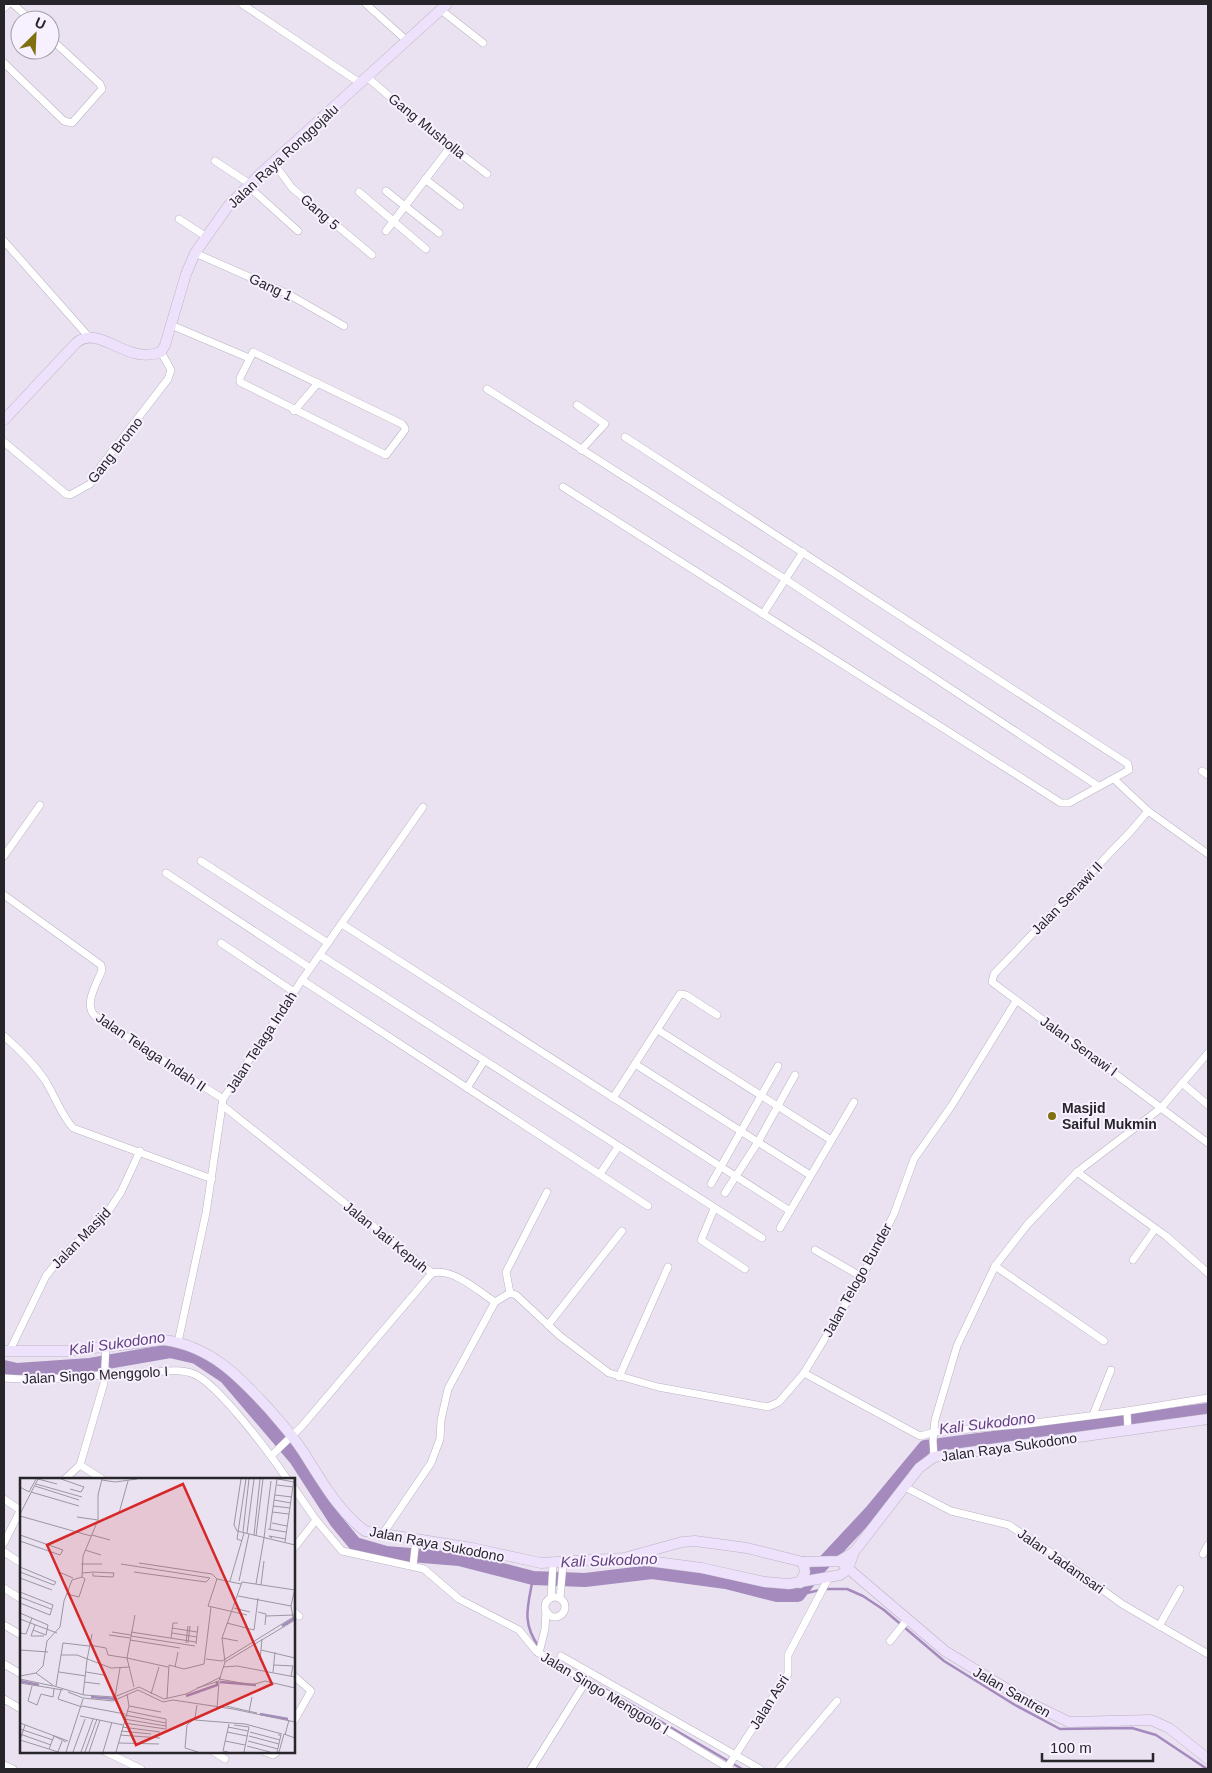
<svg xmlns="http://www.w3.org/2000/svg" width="1212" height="1773" viewBox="0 0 1212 1773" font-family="Arial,sans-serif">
<rect width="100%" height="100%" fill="#eae2f1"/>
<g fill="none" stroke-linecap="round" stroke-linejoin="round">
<g stroke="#a48abd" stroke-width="2.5">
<path d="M533,1578C528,1606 521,1622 539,1647"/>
<path d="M825,1589H847L863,1596L884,1610L944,1661L1015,1705L1060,1729L1132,1728L1156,1735L1207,1769"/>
<path d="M798,1595L820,1590"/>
<path d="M598,1685L742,1769"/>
</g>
<path stroke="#a48abd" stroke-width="14" d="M4,1367L17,1370L90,1365L170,1351L196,1357L226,1377L296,1459L336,1521L355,1544L386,1553L459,1559L533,1578L585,1580L652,1572L726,1582L777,1595H798L817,1570L872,1511L925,1447L1208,1410"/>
<defs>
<g id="street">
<path d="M13,4L31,20"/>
<path d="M242,4L360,83"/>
<path d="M366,4L406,40"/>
<path d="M4,8L8,4"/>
<path d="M441,10L483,43"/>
<path d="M4,63L64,121L72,123L102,89L100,84L50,38"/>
<path d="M367,77L419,122L487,174"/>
<path d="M215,161L250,184"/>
<path d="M273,162L292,188L372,255"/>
<path d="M425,179L460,206"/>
<path d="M248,186L298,231"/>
<path d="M386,191L439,233"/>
<path d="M359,192L426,249"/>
<path d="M179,219L205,236"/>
<path d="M386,231L451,146"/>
<path d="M4,241L88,336"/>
<path d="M195,253L288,294L344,326"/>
<path d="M171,325L249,358"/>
<path d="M253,352L402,424L405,428V430L386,455L240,382V378Z"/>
<path d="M487,389L785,579L1098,786"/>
<path d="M577,405L605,424L581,450"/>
<path d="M294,411L318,383"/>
<path d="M4,442L66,494L70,495L90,484L101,466L168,379L171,370L161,352"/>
<path d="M563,487L1061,803H1069L1129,770L1128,764L625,437"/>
<path d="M763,614L803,552"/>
<path d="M1202,771L1208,775"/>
<path d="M1114,779L1148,811L1208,854"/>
<path d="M1148,811L1131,831L994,974L992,982L1208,1143"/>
<path d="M4,856L40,805"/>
<path d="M201,861L328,943"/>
<path d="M166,873L310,968"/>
<path d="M4,895L101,965L102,970C97,984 83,1004 95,1016L223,1099"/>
<path d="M342,924L790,1211"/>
<path d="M221,943L294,992"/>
<path d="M320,955L762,1238"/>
<path d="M302,980L648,1206"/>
<path d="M658,1030L831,1140"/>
<path d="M4,1036C19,1049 33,1063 45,1080C55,1096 60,1113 73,1128L212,1179"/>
<path d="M635,1064L810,1175"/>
<path d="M1182,1083L1208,1105"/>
<path d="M467,1088L484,1061"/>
<path d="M613,1098L680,994L686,995L717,1015"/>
<path d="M222,1105L432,1273"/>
<path d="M1077,1172L1166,1236L1208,1273"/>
<path d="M600,1174L618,1147"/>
<path d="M711,1184L778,1066"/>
<path d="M725,1193L758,1142L795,1075"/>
<path d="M714,1209L701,1240L745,1269"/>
<path d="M780,1228L854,1102"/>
<path d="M815,1250L862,1277"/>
<path d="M1133,1260L1155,1229"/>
<path d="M995,1266L1104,1341"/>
<path d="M432,1273C454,1268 478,1291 495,1302"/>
<path d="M510,1293L506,1272L547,1192"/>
<path d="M548,1325L622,1231"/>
<path d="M178,1342L206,1213L223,1099L302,980L423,807"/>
<path d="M9,1352L46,1276L62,1256L104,1218L121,1192L140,1151"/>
<path d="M804,1373L920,1436L935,1432L1027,1424L1127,1411L1208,1398"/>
<path d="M619,1377L668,1267"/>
<path d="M4,1378C53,1382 103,1373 152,1372C166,1371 181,1369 194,1374C219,1385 271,1455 287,1479"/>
<path d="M1127,1411L1128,1430"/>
<path d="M1093,1415L1111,1370"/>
<path d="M271,1456L302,1426L432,1273"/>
<path d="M934,1457L933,1441L935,1420L957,1346L995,1266L1027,1225L1077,1172L1161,1108L1208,1053"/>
<path d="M80,1465L102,1479"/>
<path d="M65,1479L80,1465L104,1383L106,1346"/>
<path d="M905,1487L951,1511L1009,1525L1059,1558L1122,1604L1208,1654"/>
<path d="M294,1488L316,1520L342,1551L424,1569L459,1599L519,1630L536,1651L730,1769"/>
<path d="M4,1499L20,1510"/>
<path d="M382,1535L431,1463L440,1439L441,1420L448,1389L495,1302L510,1293L516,1295L560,1336L609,1373L658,1387L768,1407L779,1402L804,1373L862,1277L894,1214L914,1159L952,1105L1016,1001"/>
<path d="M4,1543L21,1509"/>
<path d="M294,1548L316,1520"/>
<path d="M4,1552L21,1563"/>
<path d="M1203,1554L1208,1545"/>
<path d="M413,1566L416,1539"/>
<path d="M4,1588L21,1599"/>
<circle cx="555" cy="1607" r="10"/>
<path d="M551,1598L553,1564"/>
<path d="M560,1598L563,1564"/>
<path d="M294,1612L299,1616"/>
<path d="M4,1625L21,1635"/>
<path d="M1159,1626L1180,1589"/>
<path d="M890,1641L907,1620"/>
<path d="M539,1653L545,1629L546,1611"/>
<path d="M561,1656L760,1769"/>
<path d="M4,1664L21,1674"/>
<path d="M294,1676L311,1691L294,1721"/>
<path d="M4,1699L21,1709"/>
<path d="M106,1752L141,1769"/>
<path d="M214,1752L225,1759"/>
<path d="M265,1752L273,1755L277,1752"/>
<path d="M4,1765L13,1769"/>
<path d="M727,1768L788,1674V1655L828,1579"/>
<path d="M531,1769L585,1683"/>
<path d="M779,1769L837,1701"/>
</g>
<g id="secondary">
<path d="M4,420L76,343C100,323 126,366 161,352L165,345L186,274L195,253L229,205L261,173L447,4"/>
<path d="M4,1351H68L164,1340C210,1346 239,1376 269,1409C281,1423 293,1436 302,1450C321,1479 337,1510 365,1531L472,1548L541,1563L624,1558L682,1542L695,1541L747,1548L803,1562L839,1561L854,1552"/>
<path d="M633,1559L702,1568L765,1582L789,1584L840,1575L848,1569L854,1552L919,1468L934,1457L1208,1419"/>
<path d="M844,1565L945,1651L1030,1703L1069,1722L1151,1720L1169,1728L1208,1759"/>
<path d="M800,1583L805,1572L803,1562"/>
</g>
</defs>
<use href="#street" stroke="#bab3c1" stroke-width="8"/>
<use href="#secondary" stroke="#bab3c1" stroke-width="11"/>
<use href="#street" stroke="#fff" stroke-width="7"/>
<use href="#secondary" stroke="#eee1fb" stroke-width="10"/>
</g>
<circle fill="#81700f" stroke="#f7f0ff" stroke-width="2" cx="1052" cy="1116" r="5"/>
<g text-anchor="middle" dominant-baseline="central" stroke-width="4" stroke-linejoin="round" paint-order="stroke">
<g font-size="14" fill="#27242a" stroke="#f7f0ff">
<text transform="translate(427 126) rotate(39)">Gang Musholla</text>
<text transform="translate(283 156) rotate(-43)">Jalan Raya Ronggojalu</text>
<text transform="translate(320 212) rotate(41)">Gang 5</text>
<text transform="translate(271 287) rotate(25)">Gang 1</text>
<text transform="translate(115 450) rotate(-52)">Gang Bromo</text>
<text transform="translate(1067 898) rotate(-46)">Jalan Senawi II</text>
<text transform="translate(261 1042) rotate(-57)">Jalan Telaga Indah</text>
<text transform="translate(1079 1046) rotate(36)">Jalan Senawi I</text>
<text transform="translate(151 1052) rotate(34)">Jalan Telaga Indah II</text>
<text transform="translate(386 1237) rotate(39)">Jalan Jati Kepuh</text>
<text transform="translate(81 1238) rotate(-46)">Jalan Masjid</text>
<text transform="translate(857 1280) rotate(-61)">Jalan Telogo Bunder</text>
<text transform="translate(95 1375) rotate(-3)">Jalan Singo Menggolo I</text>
<text transform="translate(1009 1447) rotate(-8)">Jalan Raya Sukodono</text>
<text transform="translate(437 1544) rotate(11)">Jalan Raya Sukodono</text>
<text transform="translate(1061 1561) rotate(35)">Jalan Jadamsari</text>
<text transform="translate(1012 1692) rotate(30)">Jalan Santren</text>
<text transform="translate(605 1693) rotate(31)">Jalan Singo Menggolo I</text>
<text transform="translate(769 1702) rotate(-58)">Jalan Asri</text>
</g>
<g font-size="14" font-weight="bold" fill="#27242a" stroke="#f7f0ff" text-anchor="start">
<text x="1062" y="1108">Masjid<tspan x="1062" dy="16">Saiful Mukmin</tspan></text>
</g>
<g font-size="15" font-style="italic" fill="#644081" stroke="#f7f0ff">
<text transform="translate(117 1343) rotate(-8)">Kali Sukodono</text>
<text transform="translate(987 1423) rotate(-7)">Kali Sukodono</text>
<text transform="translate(609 1560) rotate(-2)">Kali Sukodono</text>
</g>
</g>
<g transform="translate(20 1478)">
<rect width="275" height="275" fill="#eae2f1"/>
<path fill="none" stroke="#a48abd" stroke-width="2.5" d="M262,148L275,140M0,203L19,207M200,204L236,207M166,218L197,207V203M71,219L97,221M240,236L268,241"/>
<path fill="none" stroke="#9c96a1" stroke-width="1" d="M41,1L64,9L61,14L50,11M221,1L214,47L217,53L275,67M258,1L274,4M82,2L95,4L117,1M16,6L62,19M257,7L273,9M15,8L59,22M0,9L9,14L16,1M11,14L59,28M255,17L272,19M254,22L271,25M253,28L270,30M252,34L269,36M99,35L108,3M0,36L18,1L37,6M0,38L71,58M57,39L78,42M252,45L267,48M248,51L266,54M250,51L257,1M223,54L229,1M227,55L234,1M0,57L43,72L40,77L0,63M72,57L90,62M234,57L240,1M236,58L243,1M244,60L251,3M252,60L249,58L266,61M222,63L217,61L226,1M265,64L274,1M65,72L81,77M119,85L192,96L197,101L221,106M61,86H82M101,86L190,100M0,89L36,104L34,107L0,94M39,94L53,100M114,94L186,104L190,100M62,95L73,94L94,95L93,99L73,98V95M0,100L32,112M197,101L188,128L227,137M210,103L224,55M219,103L229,56M236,106L244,60M241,107L244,83M0,114L33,127L30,137L0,125M47,116L59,119L65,101L62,99M218,118L271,128M0,119L31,131M214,130L230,134M238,134L246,136L245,147M0,135L28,147L26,157L13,152M246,138L274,137M273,139L271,128L275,110M0,141L37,155M207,145L234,152L238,120M15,147L11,158H24M152,150L177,154M92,154L111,157M111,154L176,164M0,155L6,156L12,140M152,155L177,159M89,157L110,160M111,158L175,168M151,160L153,145H158M202,160L218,163M110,162L160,170M166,165L168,148M168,165L170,148M176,166L178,148M69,167L86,170L88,177L107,180M0,172L28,174M241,172L275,180M41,177H57L91,190L110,189M107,180L148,189M186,181L202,183L275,138M67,182L72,156M240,182L242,161M205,184L202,160L222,104L275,112M254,187L273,188L271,198M155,189L158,174M203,189L217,188L275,199M39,194L66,198M66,194L84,197M253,194L255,174M16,195L23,188L27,163L40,149L44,123L52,102L62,99L63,78L78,42V17L82,1M0,198L16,195L34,208L64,217L94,219L119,209L144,221L166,216L201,199M0,201L33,208M199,201L232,207L245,203L275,210M64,204L80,206M0,205L43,212M12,208L8,223L17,227L21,216L33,219L34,211M36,208L43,165L69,168M114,209L107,180L115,137M177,210L199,203L205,184L275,142M41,212L38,221L62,229M48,214L63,220L93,223L118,212L143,224L153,222L213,231L275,244M131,216L139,189M63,217L67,182M95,219L100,190M147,220L149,187L164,191L184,186L191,129M177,227L175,240L167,247L165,270L178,274M62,228L105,236M109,228L141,234M206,228L237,235M197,230L199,204M229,234L232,219M105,237L146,245M60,238L103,247M104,241L146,248M175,242L225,246L262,256M0,245L48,263M104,245L146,251V241L107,233M214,247L229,249L224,274M102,249L140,254M208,249L228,253M0,251L33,262M101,253L131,256M207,254L227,258M230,254L260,262M0,256L31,267M100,257L140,260M265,257L269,242M229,258L259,266M0,262L29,271M0,262L5,247M42,263L38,274L29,271L34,258L46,264M205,263L225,267M228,263L258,271M99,265L139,266M227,268L250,274M46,274L63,221M53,274L65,241M61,274L73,241M65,274L77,241M69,274L80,242M83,274L92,244M96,274L109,228L107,216M208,274L203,273L209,246M257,274L261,257H258M259,274L264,256L275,260"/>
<path fill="#d62828" fill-opacity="0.15" stroke="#d62828" stroke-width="2.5" d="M163,6L252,206L116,267L27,67Z"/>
<rect width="275" height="275" fill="none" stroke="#27242a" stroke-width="2.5"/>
</g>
<rect width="1212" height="1773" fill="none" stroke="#27242a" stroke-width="10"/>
<g transform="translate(35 35) rotate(24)"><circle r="24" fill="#f7f0ff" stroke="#a49eaa"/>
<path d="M0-4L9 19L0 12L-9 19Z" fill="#81700f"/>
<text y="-8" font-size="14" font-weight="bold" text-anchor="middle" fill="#27242a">U</text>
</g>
<path d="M1042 1753v8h111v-8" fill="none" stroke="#27242a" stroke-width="2.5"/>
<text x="1050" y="1753" font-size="15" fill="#27242a" stroke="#f7f0ff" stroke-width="4" paint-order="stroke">100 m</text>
</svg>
